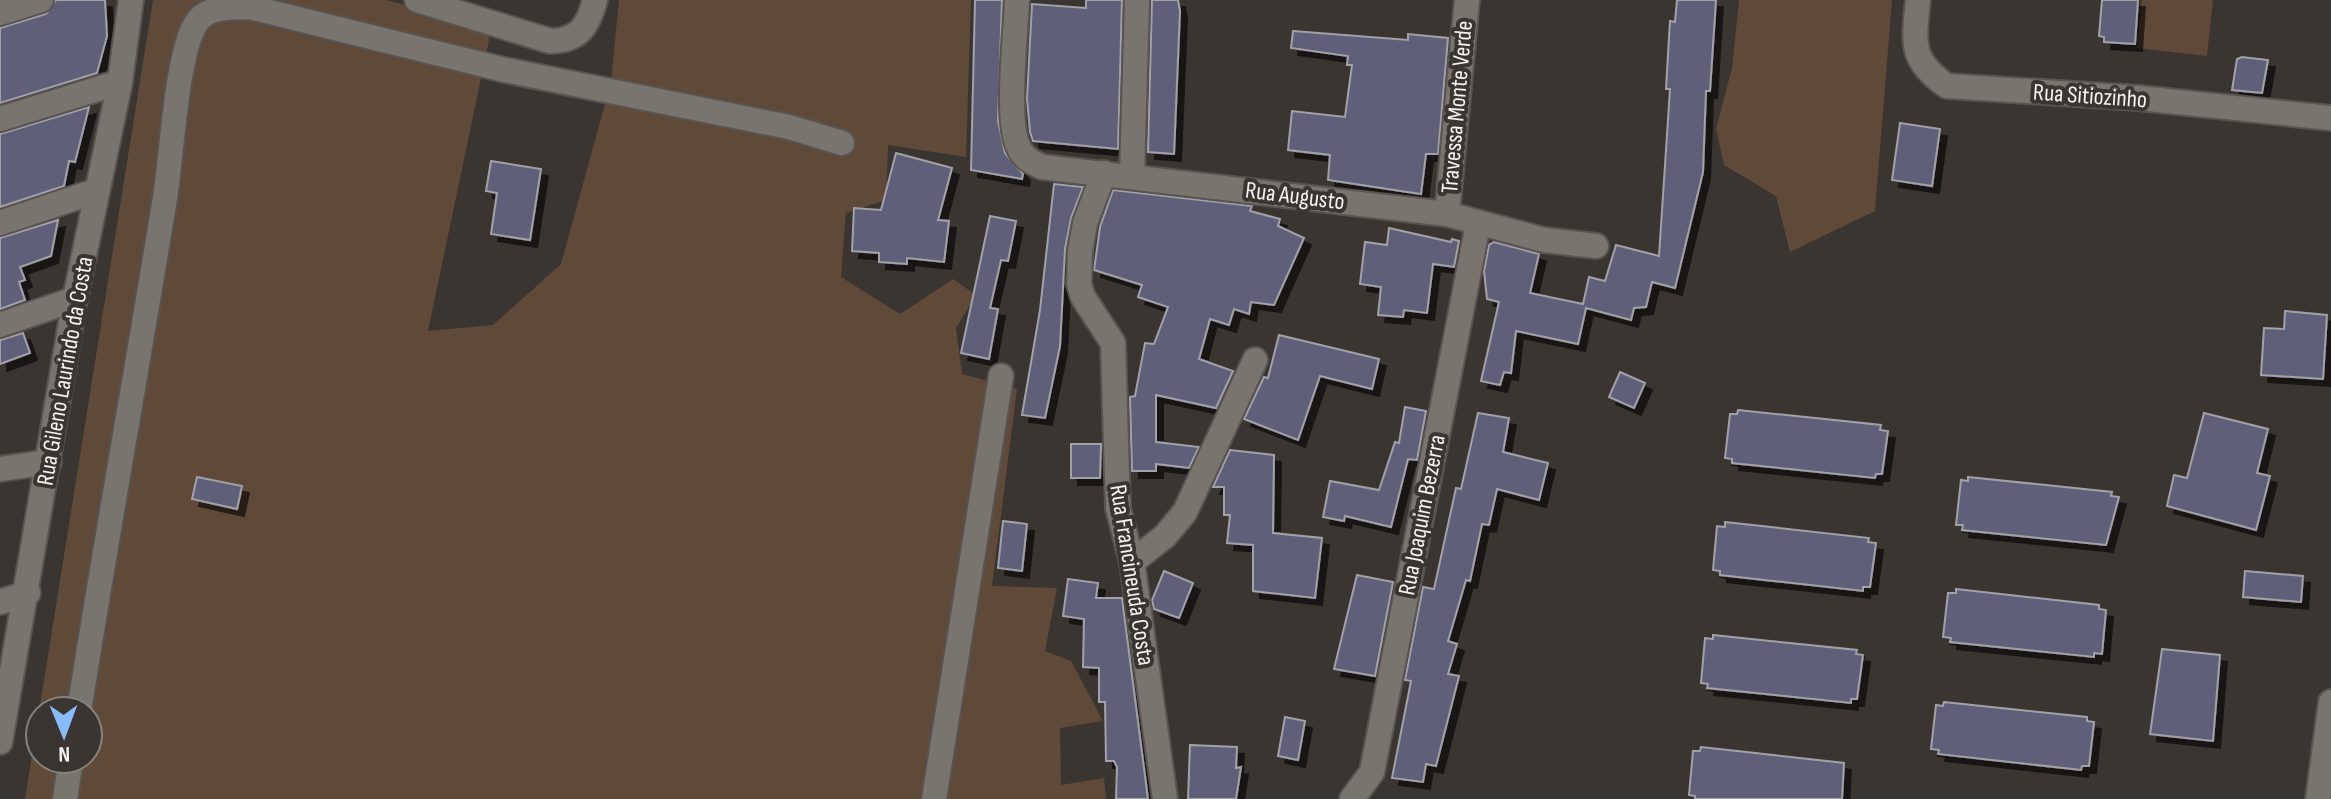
<svg xmlns="http://www.w3.org/2000/svg" width="2331" height="799" viewBox="0 0 2331 799" font-family="'Sofia Sans Condensed',sans-serif">
<defs>
<filter id="shadow"><feDropShadow dx="7" dy="7" stdDeviation="0" flood-color="#0009"/></filter>
</defs>
<rect width="100%" height="100%" fill="#3b3531"/>
<g fill="#5f4938" fill-rule="evenodd">
<path d="M153,0H386L492,26L428,331L493,325L561,264L611,82L619,0H971L966,157L888,145L886,200L846,213L841,277L900,314L953,279L976,295L956,328L962,374L1017,389L992,586L1057,588L1045,651L1071,661L1103,721L1060,728L1061,785L1104,778L1106,799H25ZM40,711H88V759H40Z"/>
<path d="M1739,0H1892L1875,211L1790,252L1776,196L1724,165L1716,129L1732,68Z"/>
<path d="M2142,0H2213L2207,56L2137,48Z"/>
</g>
<g fill="#615e7a" stroke="#a1a1a8" stroke-width="2" filter="url(#shadow)">
<path d="M56,0H105L107,36L97,73L0,103V28L46,14Z"/>
<path d="M975,0H1002L998,121L1005,153L1023,174L1022,179L971,170Z"/>
<path d="M1086,0H1122L1118,149L1033,141L1030,132L1027,99L1032,4L1086,8Z"/>
<path d="M1152,0H1178L1180,11L1174,154L1148,152Z"/>
<path d="M1677,0H1716L1710,91H1706L1703,172L1675,288L1652,282L1646,307L1634,308L1631,320L1586,308L1578,344L1516,331L1511,373L1504,372L1500,385L1481,381L1499,302L1487,299L1484,271L1489,245L1494,242L1539,254L1530,293L1583,304L1589,277L1605,281L1616,245L1659,256L1670,89H1666L1670,21L1675,22Z"/>
<path d="M2102,0H2138L2135,44L2104,42V37L2099,36Z"/>
<path d="M1293,31L1408,40V34L1448,38L1438,154H1426L1421,194L1328,180L1330,155L1288,150L1292,111L1345,117L1352,65H1347L1348,56L1291,48Z"/>
<path d="M2242,57L2268,60L2262,93L2232,90L2237,59Z"/>
<path d="M89,107L75,162L69,161L64,186L0,207V134Z"/>
<path d="M1900,123L1940,129L1932,186L1892,180Z"/>
<path d="M896,153L952,168L938,220L949,221L944,262L907,258V264L879,262V253L852,251L854,208L881,210Z"/>
<path d="M491,161L541,169L530,240L491,234L497,193L486,191Z"/>
<path d="M1054,184L1083,187L1071,218L1065,249L1060,346L1045,418L1022,415L1040,310Z"/>
<path d="M1113,190L1252,206L1250,211L1280,219L1278,226L1304,238L1274,305L1251,302L1249,314L1234,309L1229,325L1210,319L1199,359L1233,371L1216,408L1156,395V442L1199,447L1189,468L1156,464V471H1132L1130,397L1135,396L1145,343L1154,344L1168,307L1138,297L1142,285L1094,270L1100,227Z"/>
<path d="M990,216L1016,221L1008,261L1001,260L990,308L998,309L989,359L961,353Z"/>
<path d="M58,220L51,256L20,267L25,280L19,282L25,300L0,309V238Z"/>
<path d="M1389,228L1451,242L1452,239L1459,241L1454,267L1433,264L1427,313L1404,310L1403,317L1378,315L1381,287L1360,284L1365,242L1387,245Z"/>
<path d="M2285,311L2327,315L2323,379L2261,375L2264,328L2284,329Z"/>
<path d="M23,333L30,353L0,364V340Z"/>
<path d="M1279,335L1379,359L1372,389L1320,376L1298,440L1244,419L1264,377L1268,378Z"/>
<path d="M1620,372L1645,383L1634,408L1609,397Z"/>
<path d="M1405,407L1426,411L1417,460L1408,459L1391,527L1345,516L1344,521L1323,517L1330,481L1379,490L1395,442L1399,443Z"/>
<path d="M1738,410L1881,425L1880,430L1888,431L1882,474H1876L1875,478L1732,463V459L1725,458L1730,414H1737Z"/>
<path d="M1478,413L1509,418L1503,452L1548,463L1539,500L1497,489L1489,525L1482,524L1470,581L1466,580L1448,641L1457,644L1448,674L1459,676L1436,766L1426,764L1423,782L1392,778L1411,681L1405,680L1423,587L1434,589L1456,488L1461,489Z"/>
<path d="M2204,413L2268,429L2257,473L2270,476L2256,530L2167,506L2174,475L2187,478Z"/>
<path d="M1071,444H1101L1100,478H1071Z"/>
<path d="M1230,450L1274,455L1273,533L1322,538L1315,598L1253,591V545L1227,543L1230,515H1224V487H1213Z"/>
<path d="M197,477L242,486L237,509L192,499Z"/>
<path d="M1968,477L2112,492L2111,496L2119,497L2106,545L1962,530L1963,525H1956L1961,480L1968,481Z"/>
<path d="M1003,521L1027,524L1022,571L998,568Z"/>
<path d="M1725,522L1869,538L1868,542L1876,543L1870,587H1863V591L1720,575V571L1713,570L1717,526L1725,527Z"/>
<path d="M1164,571L1193,583L1179,618L1154,609L1152,600Z"/>
<path d="M2245,571L2303,576L2301,602L2243,597Z"/>
<path d="M1357,575L1393,582L1375,676L1334,669Z"/>
<path d="M1068,579L1098,583L1096,598H1122L1148,799H1116L1117,767L1114,761H1106L1105,702H1099V668L1083,667L1084,619L1063,616Z"/>
<path d="M1956,589L2099,605V609L2106,610L2102,654L2094,653V657L1950,642L1951,638L1943,637L1948,593H1956Z"/>
<path d="M1713,635L1857,650L1856,654L1863,655L1857,699H1851V703L1707,688L1708,684L1701,683L1705,638L1713,639Z"/>
<path d="M2162,649L2220,655L2213,741L2150,734Z"/>
<path d="M1944,702L2087,717V721L2094,722L2089,766H2082L2081,770L1938,754L1939,750L1931,749L1936,705L1943,706Z"/>
<path d="M1285,717L1305,721L1298,760L1278,756Z"/>
<path d="M1190,745L1237,747L1236,768L1241,767L1236,799H1188Z"/>
<path d="M1701,747L1844,763L1842,799H1695V796L1689,795L1693,751H1700Z"/>
</g>
<g fill="none" stroke-linecap="round" stroke-linejoin="round">
<defs>
<g id="minor">
<path d="M417,0L550,41C579,41 588,26 595,0"/>
<path d="M1017,0C1016,33 1005,123 1019,148C1024,159 1032,162 1042,167L1447,214L1544,240L1596,246"/>
<path d="M1918,0C1914,42 1909,60 1947,86L2139,98L2331,118"/>
<path d="M0,13L41,0"/>
<path d="M0,119L120,82"/>
<path d="M1104,173L1085,223L1080,251L1079,284L1083,297L1113,343L1118,508L1132,562L1165,799"/>
<path d="M1132,176L1137,0"/>
<path d="M1447,214L1467,0"/>
<path d="M0,223L96,191"/>
<path d="M0,325L75,299"/>
<path d="M0,469L49,462"/>
<path d="M1132,562L1165,536L1185,512L1255,360"/>
<path d="M0,602L28,593"/>
<path d="M79,711C106,540 137,369 165,198C172,155 176,59 195,25C205,6 229,8 249,7L505,70L789,127L842,143"/>
<path d="M0,742L75,299L120,82L131,0"/>
<path d="M65,799L71,759"/>
<path d="M934,799L1001,376"/>
<path d="M1352,799L1372,772L1478,224"/>
<path d="M2318,799L2331,702"/>
</g>
</defs>
<use href="#minor" stroke="#595451" stroke-width="28"/>
<use href="#minor" stroke="#7a746f" stroke-width="24"/>
</g>
<g text-anchor="middle" dominant-baseline="central" stroke-width="8" stroke-linejoin="round" paint-order="stroke">
<g font-size="24" fill="#f6f2ef" stroke="#3b3531">
<text transform="translate(2090 96) rotate(4)">Rua Sitiozinho</text>
<text transform="translate(1457 107) rotate(-85)">Travessa Monte Verde</text>
<text transform="translate(1295 196) rotate(7)">Rua Augusto</text>
<text transform="translate(65 371) rotate(-80)">Rua Gileno Laurindo da Costa</text>
<text transform="translate(1422 515) rotate(-79)">Rua Joaquim Bezerra</text>
<text transform="translate(1132 575) rotate(81)">Rua Francineuda Costa</text>
</g>
</g>
<g transform="translate(64 735) rotate(179)"><circle r="38" fill="#3b3531" stroke="#86817d" stroke-width="2"/>
<path d="M0-6L14 30L0 20L-14 30Z" fill="#89bafc"/>
<text y="-12" font-size="22" font-weight="bold" text-anchor="middle" fill="#f6f2ef">N</text>
</g>
</svg>
